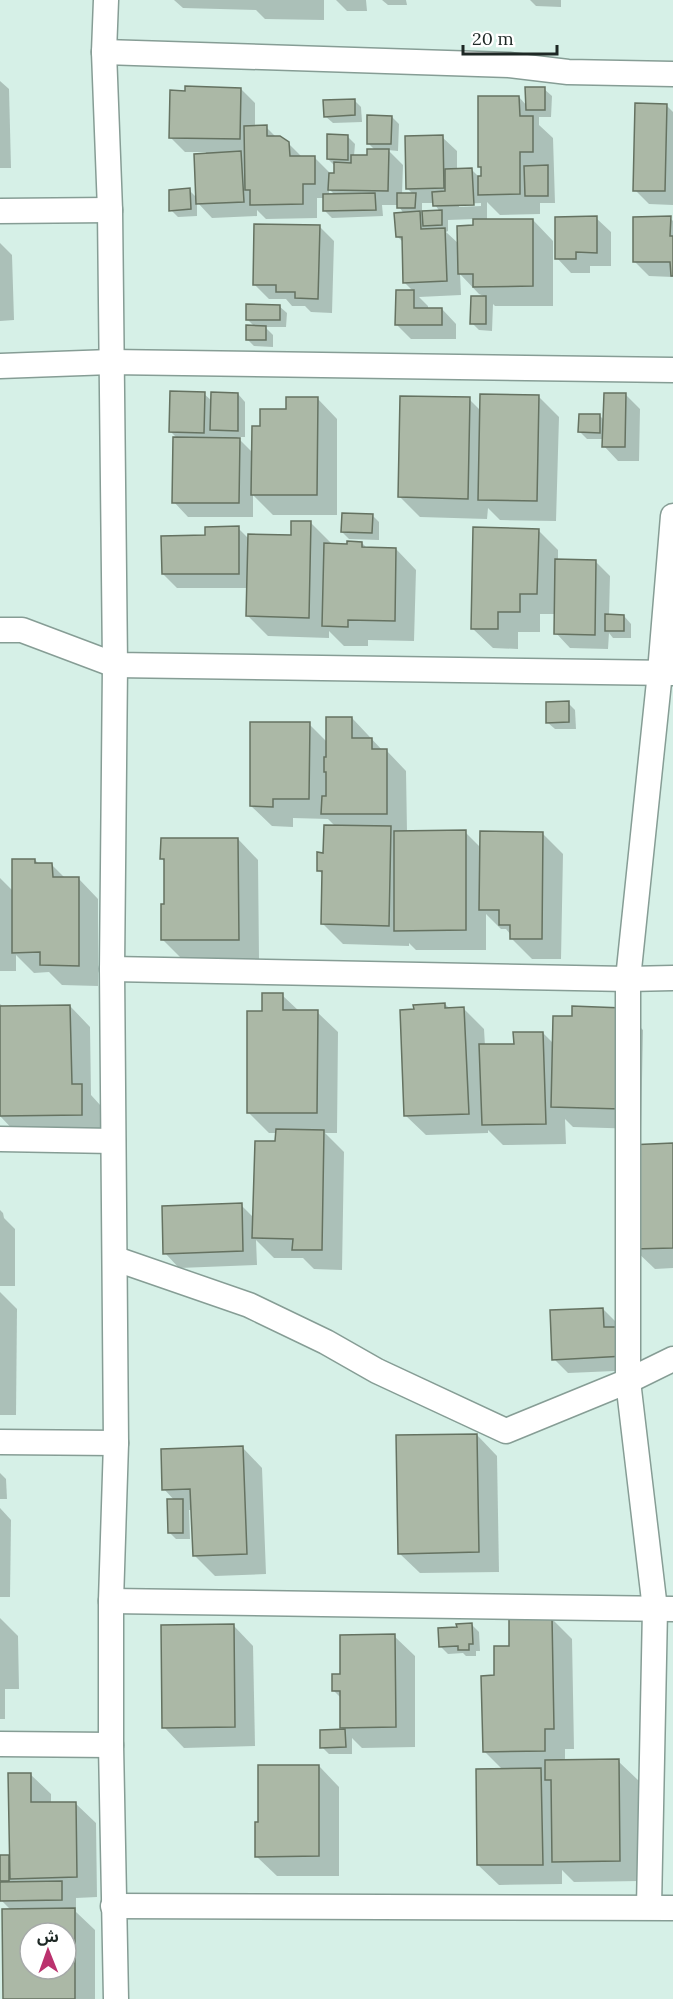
<svg xmlns="http://www.w3.org/2000/svg" width="673" height="1999" viewBox="0 0 673 1999" font-family="Lora,'Noto Sans Arabic',serif">
<rect width="100%" height="100%" fill="#d6f0e7"/>
<g fill="#0003" fill-rule="evenodd">
<path d="M174,0H324V20L265,19L256,10L183,8Z"/>
<path d="M336,0H366L367,11H347Z"/>
<path d="M382,0H406L407,5H388Z"/>
<path d="M530,0H561V7L536,6Z"/>
<path d="M0,81L9,89L11,168H0Z"/>
<path d="M241,89L255,103V127H266L276,137L288,143L303,158L314,157L329,172V174H336L335,166L328,159L347,136L355,144L354,156L369,157L375,150L368,143L392,117L399,124L398,151L388,150L403,165L402,194L414,195L408,189L442,137L457,151V170H472L479,177H483V169L480,166L519,97L527,106L544,89L552,96L551,117H539V125L553,138L555,203H540V214L500,215L487,202V221L533,220L553,241V306H495L493,304L492,331L479,330L472,323V297H486L479,294L460,274L461,295L419,297L428,306V309H442L456,324V339H411L397,325V292H414L405,283L403,242L397,236L404,214L398,205H382L383,216L332,218L325,211L324,198H317V218L266,219L257,210V216L212,218L197,202V216L178,217L171,210L189,190L197,198L206,152H185L170,137ZM329,189L335,195H329ZM422,203H434L440,212L422,213ZM481,203V206L459,207V204ZM475,219V227L459,244L446,232L448,231V220Z"/>
<path d="M354,100L361,107L362,122L333,123L325,116Z"/>
<path d="M666,105L673,112V205L649,204L635,190Z"/>
<path d="M596,218L611,232V266H590V273H571L557,258Z"/>
<path d="M670,218L673,221V277L649,276L634,261Z"/>
<path d="M320,227L334,241L332,313L311,312L305,306H292L286,299H269L254,284Z"/>
<path d="M0,243L12,255L14,320L0,321Z"/>
<path d="M279,306L287,313L286,327H265L273,335V347L254,346L247,339L255,327L247,319Z"/>
<path d="M204,394L212,401L238,394L245,402V437H237L253,453L288,410L317,398L337,419V515H273L253,495V517H188L174,502L178,439L171,432Z"/>
<path d="M626,395L640,409L639,461H618L604,446V439H587L579,431L600,416L604,420Z"/>
<path d="M538,396L559,417L556,521L500,520L488,508L487,519L420,517L400,497L469,399L481,411Z"/>
<path d="M372,515L379,522V540L349,539L342,532Z"/>
<path d="M311,523L331,543L348,545L362,543L367,548L396,549L416,570L414,641L368,640V646H344L329,631V638L268,636L248,616L249,588H177L163,574L207,536L238,528L249,539L292,536Z"/>
<path d="M538,530L558,550V561L596,562L610,576L609,616H624L631,624V638H613L609,633L608,649L570,648L556,633V614H540V632H518V649L493,648L472,628Z"/>
<path d="M568,703L575,710L576,729H555L547,722Z"/>
<path d="M352,718L383,751L386,750L406,771L407,832H465L481,848L543,834L563,854L561,959H532L511,938V935L506,929H501L486,914V950H416L409,943V946L343,944L323,924L324,875L318,870L336,827L328,819L293,818V827L272,826L251,806L309,724L327,742Z"/>
<path d="M238,839L258,860L259,959L183,960L162,939L166,905L165,862L162,859Z"/>
<path d="M35,860L39,864L52,865L65,878H78L98,899V986L62,985L49,972L34,973L16,955V971H0V878L14,892Z"/>
<path d="M282,995L300,1012H317L338,1032L337,1133H325L344,1152L342,1270L314,1269L303,1258H274L256,1240L257,1265L179,1268L165,1253L241,1205L254,1218L277,1142V1133H269L249,1113L264,1012Z"/>
<path d="M0,1004L4,1007L70,1006L90,1027L91,1095L101,1106L102,1134L19,1136L0,1116Z"/>
<path d="M445,1004L450,1009H464L484,1029L485,1046L515,1045L543,1033L554,1044L573,1018L622,1009L643,1030L641,1129L573,1127L565,1119L566,1144L503,1145L488,1130V1133L426,1135L405,1115Z"/>
<path d="M673,1145V1268L655,1269L634,1249Z"/>
<path d="M0,1210L3,1213L4,1218L15,1229V1286H0Z"/>
<path d="M0,1292L17,1309L16,1415H0Z"/>
<path d="M603,1309L617,1323L638,1370L568,1373L554,1359Z"/>
<path d="M477,1435L497,1456L499,1572L420,1573L399,1553Z"/>
<path d="M242,1447L262,1468L266,1574L215,1576L194,1555L192,1510H189L190,1539H176L169,1532L175,1501L164,1489Z"/>
<path d="M0,1473L6,1479L7,1499H0Z"/>
<path d="M0,1508L11,1520L10,1597H0Z"/>
<path d="M0,1618L18,1636L19,1689H5V1719H0Z"/>
<path d="M552,1619L572,1639L574,1749H565V1762L618,1761L639,1781L640,1881L574,1882L562,1870V1884L499,1885L478,1865L503,1770L484,1751L496,1677L511,1647Z"/>
<path d="M471,1624L479,1632L480,1651H476V1656H466L463,1653L448,1654L440,1646L459,1628Z"/>
<path d="M233,1625L253,1646L255,1746L184,1748L164,1727Z"/>
<path d="M394,1636L415,1656V1747L362,1748L352,1738V1754H329L322,1747L345,1731L341,1727V1698L333,1690L342,1675Z"/>
<path d="M319,1766L339,1787V1876H277L256,1856L259,1823Z"/>
<path d="M30,1774L51,1794V1804L75,1803L96,1823L97,1897L76,1898V1912L95,1930V1999H4L11,1910L0,1899L1,1881L8,1856L11,1859ZM30,1933H66V1969H30Z"/>
</g>
<g fill="#abb8a6" stroke="#657261" stroke-width="1.5" fill-rule="evenodd">
<path d="M185,86L241,88L240,139L169,138L170,90L185,91Z"/>
<path d="M525,87H545V110H526Z"/>
<path d="M478,96H519L520,116H533V152H520V194L478,195V176H481V167H478Z"/>
<path d="M355,99V115L324,117L323,100Z"/>
<path d="M635,103L667,104L665,191H633Z"/>
<path d="M367,115L392,116L391,144H367Z"/>
<path d="M267,125V136H280L289,142L290,156H315V184H303V204L250,205V190H245L244,126Z"/>
<path d="M327,134L348,135V160L327,159Z"/>
<path d="M443,135L444,188L406,189L405,136Z"/>
<path d="M367,149H389L388,191L328,190L329,173H334V162L351,163V155H367Z"/>
<path d="M241,151L244,202L196,204L194,154Z"/>
<path d="M548,165V196H525L524,166Z"/>
<path d="M472,168L474,205L433,206L432,192L445,191V169Z"/>
<path d="M190,188L191,209L169,211V190Z"/>
<path d="M375,193L376,210L323,211V194Z"/>
<path d="M397,193H416L415,208H397Z"/>
<path d="M442,210V225L423,226L422,211Z"/>
<path d="M420,211L421,229L445,228L447,281L403,283L402,237H396L394,213Z"/>
<path d="M597,216V253L576,252V259H555V217Z"/>
<path d="M671,216L670,236H673V276H671L670,262H633V217Z"/>
<path d="M473,219H533V286L473,287V274H458L457,226L473,225Z"/>
<path d="M254,224L320,225L318,299L295,298V292H276V285H253Z"/>
<path d="M396,290H414V308H442V325H395Z"/>
<path d="M471,296H486V324H470Z"/>
<path d="M246,304L280,305V320H246Z"/>
<path d="M246,325L266,326V340H246Z"/>
<path d="M170,391L205,392L204,433L169,432Z"/>
<path d="M211,392L238,393V431L210,430Z"/>
<path d="M604,393H626L625,447H602Z"/>
<path d="M480,394L539,395L537,501L478,500Z"/>
<path d="M400,396L470,397L468,499L398,497Z"/>
<path d="M286,397H318L317,495H251L252,426H260V409H286Z"/>
<path d="M579,414H600V433L578,432Z"/>
<path d="M173,437L240,438L239,503H172Z"/>
<path d="M342,513L373,514L372,533L341,532Z"/>
<path d="M291,521H311L309,618L246,616L248,534L291,535Z"/>
<path d="M239,526V574H162L161,536L205,535V527Z"/>
<path d="M473,527L539,529L537,594H520V612H498V629H471Z"/>
<path d="M347,541L362,542V547L396,548L395,621L348,620V627L322,626L324,543L347,544Z"/>
<path d="M555,559L596,560L595,635L554,634Z"/>
<path d="M605,614L624,615V631H605Z"/>
<path d="M569,701V722L546,723V702Z"/>
<path d="M326,717H352V738H372V749H387V814H321L322,796H326V772H324V757H326Z"/>
<path d="M250,722H310L309,799H273V807L250,806Z"/>
<path d="M324,825L391,826L389,926L321,924L322,871H317V852L323,853Z"/>
<path d="M466,830V930L394,931V831Z"/>
<path d="M480,831L543,832L542,939H510V925H499V910H479Z"/>
<path d="M161,838H238L239,940H161V904H164V859H160Z"/>
<path d="M12,859H35V863H52L53,877H79V966L40,965V952L12,953Z"/>
<path d="M262,993H283V1010H318L317,1113H247V1011H262Z"/>
<path d="M445,1003V1008L464,1007L469,1114L404,1116L400,1010L414,1009L413,1005Z"/>
<path d="M70,1005L72,1084H82V1115L0,1116V1006Z"/>
<path d="M572,1006L623,1008L621,1109L551,1107L553,1016H572Z"/>
<path d="M513,1032H543L546,1124L482,1125L479,1044H514Z"/>
<path d="M276,1129L324,1130L322,1250H292L293,1239L252,1238L255,1141H275Z"/>
<path d="M673,1143V1248L633,1249L628,1145Z"/>
<path d="M242,1203L243,1251L163,1254L162,1206Z"/>
<path d="M603,1308L604,1327H623L625,1356L552,1360L550,1310Z"/>
<path d="M477,1434L479,1552L398,1554L396,1435Z"/>
<path d="M243,1446L247,1554L193,1556L190,1489L162,1490L161,1449Z"/>
<path d="M167,1499H183V1533H168Z"/>
<path d="M552,1617L554,1729H545V1751L483,1752L481,1676L494,1675V1646H509V1618Z"/>
<path d="M472,1623L473,1644H469V1650H458V1646L439,1647L438,1628L457,1627L456,1624Z"/>
<path d="M234,1624L235,1727L162,1728L161,1625Z"/>
<path d="M395,1634L396,1727L340,1728V1691H332V1674H340V1635Z"/>
<path d="M345,1729L346,1747L320,1748V1730Z"/>
<path d="M619,1759L620,1861L552,1862L551,1780H545V1760Z"/>
<path d="M258,1765H319V1856L255,1857V1822H258Z"/>
<path d="M541,1768L543,1865H477L476,1769Z"/>
<path d="M8,1773H31V1802H76L77,1877L10,1879Z"/>
<rect x="0" y="1855" width="9" height="26"/>
<path d="M62,1881V1900L0,1901V1882Z"/>
<path d="M75,1908V1999H3L2,1909ZM30,1933H66V1969H30Z"/>
</g>
<g fill="none" stroke-linecap="round" stroke-linejoin="round">
<defs>
<g id="minor">
<path d="M106,0L104,52L110,210L115,665L112,969L116,1443L111,1601V1745L116,1999"/>
<path d="M104,52L509,65L568,72L673,74"/>
<path d="M0,211L110,210"/>
<path d="M0,366L111,362L673,370"/>
<path d="M0,630H22L115,665L673,673"/>
<path d="M112,969L628,979L673,978"/>
<path d="M0,1139L113,1141"/>
<path d="M116,1259L249,1305L326,1342L377,1371L506,1431L628,1381L673,1359"/>
<path d="M0,1442L116,1443"/>
<path d="M111,1601L673,1609"/>
<path d="M0,1744L111,1745"/>
<path d="M113,1906L673,1908"/>
<path d="M649,1907L655,1609L628,1381V979L660,672L673,516"/>
</g>
</defs>
<use href="#minor" stroke="#869d95" stroke-width="27"/>
<use href="#minor" stroke="#fff" stroke-width="24"/>
</g>
<g transform="translate(48 1951) rotate(359)"><circle r="28" fill="#ffffff" stroke="#a5a9a8" stroke-width="1.5"/>
<path d="M0-4.5L10 22L0 15L-10 22Z" fill="#bb326e"/>
<text y="-9" font-size="16" font-weight="bold" text-anchor="middle" fill="#1e2825">ش</text>
</g>
<path d="M463 45v9h94v-9" fill="none" stroke="#1e2825" stroke-width="3"/>
<text x="472" y="45" font-size="18" fill="#1e2825" stroke="#ffffff" stroke-width="4.5" paint-order="stroke">20 m</text>
</svg>
